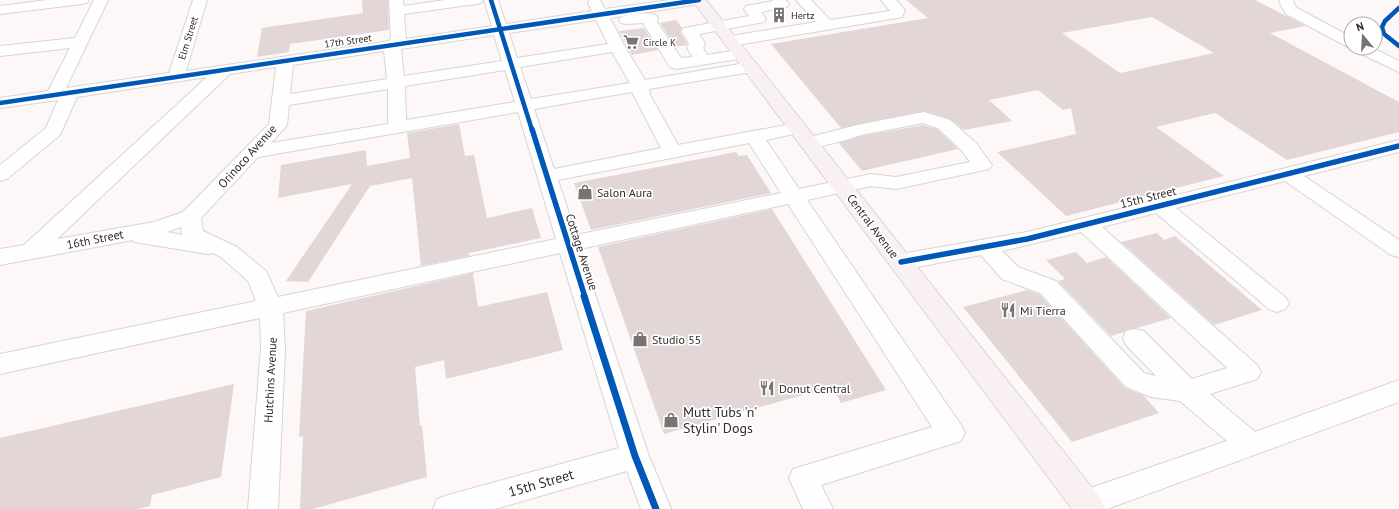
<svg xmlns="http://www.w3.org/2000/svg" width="1399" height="509" viewBox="0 0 1399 509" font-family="'PT Sans',sans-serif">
<rect width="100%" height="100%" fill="#fdf8f7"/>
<g fill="#e3d6d6" fill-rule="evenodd">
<path d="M362,0H388L389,30L290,44L289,52L257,57L262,28L363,13Z"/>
<path d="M906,0H1255L1306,26L1270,33L1399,102V132L1287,160L1215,113L1156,127L1224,176L1066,216L997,152L1076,134L1071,108L1063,110L1038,90L989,100L1012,121L964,130L950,119L924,111L841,128L771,44L928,18ZM1152,17L1214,53L1120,73L1062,33Z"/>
<path d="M676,20L682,28L680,32L687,43V45L675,47L660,23Z"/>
<path d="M644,28L658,50L632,55L619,31Z"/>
<path d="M459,124L465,156L474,155L487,218L532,208L541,238L469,253V256L421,266L412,178L370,186L308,282L286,281L352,184L278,198L281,165L366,150L367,166L410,158L407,133Z"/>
<path d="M923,125L937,129L958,149L862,171L839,143L861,136Z"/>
<path d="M736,152L739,156L747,155L771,193L591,230L574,183Z"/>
<path d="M772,209L886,390L841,403L832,387L664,434L598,247Z"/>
<path d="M1157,233L1164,240L1175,236L1262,310L1214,325L1121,242Z"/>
<path d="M1076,252L1087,263L1106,257L1171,318L1137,328L1126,330L1124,332L1111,336L1058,281L1065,279L1046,260Z"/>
<path d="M473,273L478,307L547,292L563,350L446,379L444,360L415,367L420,426L422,425L427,477L313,509H300L303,436L299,437L306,311Z"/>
<path d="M1027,290L1039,294L1125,388L1143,395L1159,413L1072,442L963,307Z"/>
<path d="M234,384L221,477L152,495L150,506L137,509H0V438Z"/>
</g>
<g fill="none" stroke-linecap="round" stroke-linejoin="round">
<defs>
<g id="minor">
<path d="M47,0H89L87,3L82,4L0,14V6Z"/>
<path d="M94,0H108L66,88L169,73L193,0H207L186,71L389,41L391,37L389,0H403L404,6L445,0H483L481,3L476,4L404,14L406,39L492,26L484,0H498L506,24L592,11L588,3L590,0H600L605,9L670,0H706L704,3L699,4L610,18L625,47L645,80L751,62L757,64L759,67L757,70L751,72L649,89L650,95L678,145L797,123L803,124L806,128L803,132L766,140L799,189L871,174L896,177L970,162L962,151L938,128L923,123L861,135L846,140L809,149L802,147L800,143L802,139L857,125L924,112L950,120L976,143L992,165L989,169L896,189L871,186L807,200L961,425L965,433L961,441L821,485L833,509H803L789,478L793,469L932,427L788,204L580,249L649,456L671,509H641L627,471L495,509H433L437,499L448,495L619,448L560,253L283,313L285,348L278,509H248L261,348L260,318L0,374V354L256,301L248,281L221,257L213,253L208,254L134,242L133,240L0,265V249L24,245L207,77L77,97L60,135L7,179L0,181V165L46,128L58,100L0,108V98L48,91L70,48L0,56V46L75,38ZM596,20L608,44L517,58L509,33ZM494,35L502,61L404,76L401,49ZM384,51L387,79L290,94L293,65ZM612,52L630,83L531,99L520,67ZM276,67L269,124L183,212L154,222L57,239L230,74ZM505,70L515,102L406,120L405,86ZM388,89V124L271,143L287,125L289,105ZM632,92L661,148L554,169L534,109ZM518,112L556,239L278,297L266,271L237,247L203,231L201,218L258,157ZM749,143L781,193L576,235L558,180ZM181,227L182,235L167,232Z"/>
<path d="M772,0H786L789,4L787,7L761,12L766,19L764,22L699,34L705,43L703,48L707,55L732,51L738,53L740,56L738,59L676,69L670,67L643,23L626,24L621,23L619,20L621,17C631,14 646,12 656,15L658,18L657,22L681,58L693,57L687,48L689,43L681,31L684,28L749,16L744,9L746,6L773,1Z"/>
<path d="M796,0H811L830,20L890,11L881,0H896L905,10L902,17L897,18L731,46L726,44L723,41L726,38L731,36L816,22Z"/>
<path d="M1280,0H1294L1293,2L1297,8L1351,37V48L1346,46L1286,14L1279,2Z"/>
<path d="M1353,48H1373L1399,61V72L1355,51Z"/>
<path d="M1399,140V152L1304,176L1399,240V257L1391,255L1285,181L1176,208L1285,297L1289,303L1285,309L1277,312L1269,309L1156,213L1102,227L1257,365L1261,372L1257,379L1210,394L1255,432L1399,380V402L1107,509H1074L1071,503L1076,493L1227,441L1180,401L1151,397L1126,387L1040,293L1002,279L981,255L901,270L893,267L890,262L893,257L901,254L1027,232ZM1081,232L1227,368L1192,379L1144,331L1135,329L1126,331L1123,338L1126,345L1156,376L1144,373L1056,281L1018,267L1002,251Z"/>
</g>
<path id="major" d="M692,0H706L1101,499L1105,509H1072Z"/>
</defs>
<use href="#minor" stroke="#d8d4d4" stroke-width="2"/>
<use href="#major" stroke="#d9d6d6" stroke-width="2"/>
<use href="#minor" fill="#fffefe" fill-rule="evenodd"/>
<use href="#major" fill="#f9f1f1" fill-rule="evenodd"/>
<defs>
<g id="cycleway-far2">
<path d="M491,0L532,130"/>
<path d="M1399,8L1385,21L1382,27L1384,34L1399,46"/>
<path d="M0,103L699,0"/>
</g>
<g id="cycleway-far1">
<path d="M532,129L585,297"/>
<path d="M901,262L1027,239L1399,146"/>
</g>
<path id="cycleway" d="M584,296L635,456L656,509"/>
</defs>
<use href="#cycleway-far2" stroke="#fff" stroke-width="6"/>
<use href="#cycleway-far1" stroke="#fff" stroke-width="8"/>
<use href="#cycleway" stroke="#fff" stroke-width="10"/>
<use href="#cycleway-far2" stroke="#0057b8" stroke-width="4.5"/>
<use href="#cycleway-far1" stroke="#0057b8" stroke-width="5.5"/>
<use href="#cycleway" stroke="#0057b8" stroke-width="7"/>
</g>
<defs>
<symbol id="building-bare" viewBox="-9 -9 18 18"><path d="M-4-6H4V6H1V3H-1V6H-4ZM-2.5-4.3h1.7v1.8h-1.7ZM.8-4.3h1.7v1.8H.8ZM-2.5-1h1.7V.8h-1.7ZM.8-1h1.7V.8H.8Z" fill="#787372" stroke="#fff" stroke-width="2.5" paint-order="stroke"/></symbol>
<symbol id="supermarket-bare" viewBox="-9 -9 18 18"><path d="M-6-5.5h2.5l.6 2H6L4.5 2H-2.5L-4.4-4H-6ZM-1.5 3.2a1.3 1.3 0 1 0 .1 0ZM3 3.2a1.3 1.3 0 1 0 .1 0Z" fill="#787372" stroke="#fff" stroke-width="2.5" paint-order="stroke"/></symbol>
<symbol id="shop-bare" viewBox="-9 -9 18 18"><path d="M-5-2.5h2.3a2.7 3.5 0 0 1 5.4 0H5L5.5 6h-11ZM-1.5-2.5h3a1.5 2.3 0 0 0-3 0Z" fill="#787372" stroke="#fff" stroke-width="2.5" paint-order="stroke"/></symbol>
<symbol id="restaurant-bare" viewBox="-9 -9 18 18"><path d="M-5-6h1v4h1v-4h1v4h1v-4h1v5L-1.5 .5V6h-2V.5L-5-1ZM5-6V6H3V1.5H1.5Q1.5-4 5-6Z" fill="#787372" stroke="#fff" stroke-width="2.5" paint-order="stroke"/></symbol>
</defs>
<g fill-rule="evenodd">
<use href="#building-bare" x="768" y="4" width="22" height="22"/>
<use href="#supermarket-bare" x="620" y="31" width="22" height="22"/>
<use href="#shop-bare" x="574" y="181" width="22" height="22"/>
<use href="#restaurant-bare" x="997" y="299" width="22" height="22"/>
<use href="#shop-bare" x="629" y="328" width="22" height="22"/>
<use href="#restaurant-bare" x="756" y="377" width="22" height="22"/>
<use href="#shop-bare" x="660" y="409" width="22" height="22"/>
</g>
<g text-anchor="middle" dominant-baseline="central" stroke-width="3.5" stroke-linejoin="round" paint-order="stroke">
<g font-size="10" fill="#312b2b" stroke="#fff" text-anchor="start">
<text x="791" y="15">Hertz</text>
<text x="643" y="42">Circle K</text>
</g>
<g font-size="10" fill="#312b2b" stroke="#fff">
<text transform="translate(188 38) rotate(-73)">Elm Street</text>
<text transform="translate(348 41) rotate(-8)">17th Street</text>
</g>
<g font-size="12" fill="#312b2b" stroke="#fff">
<text transform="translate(247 156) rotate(-48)">Orinoco Avenue</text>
<text transform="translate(1148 197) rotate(-14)">15th Street</text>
<text transform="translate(873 226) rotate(53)">Central Avenue</text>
<text transform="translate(95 239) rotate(-11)">16th Street</text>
<text transform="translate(582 252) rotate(72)">Cottage Avenue</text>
<text transform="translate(270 380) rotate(-87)">Hutchins Avenue</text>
</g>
<g font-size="12" fill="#312b2b" stroke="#fff" text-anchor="start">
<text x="597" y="192">Salon Aura</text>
<text x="1020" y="310">Mi Tierra</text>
<text x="652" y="339">Studio 55</text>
<text x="779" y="388">Donut Central</text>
</g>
<g font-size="14" fill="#312b2b" stroke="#fff" text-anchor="start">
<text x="683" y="412">Mutt Tubs 'n'<tspan x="683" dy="16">Stylin' Dogs</tspan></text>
</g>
<g font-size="14" fill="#312b2b" stroke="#fff">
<text transform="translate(541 483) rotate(-16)">15th Street</text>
</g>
</g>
<g transform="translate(1363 36) rotate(342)"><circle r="19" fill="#ffffff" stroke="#adaaaa"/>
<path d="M0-3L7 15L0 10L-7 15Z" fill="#787372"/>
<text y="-6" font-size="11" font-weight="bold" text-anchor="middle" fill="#312b2b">N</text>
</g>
</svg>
